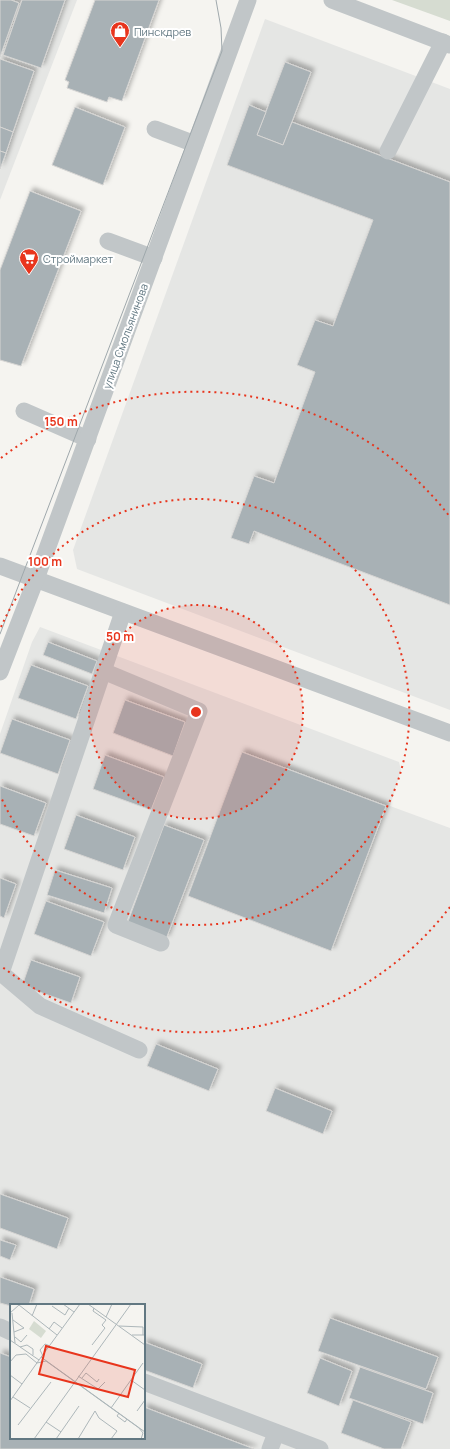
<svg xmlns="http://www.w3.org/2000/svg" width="450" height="1449" viewBox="0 0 450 1449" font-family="Manrope,sans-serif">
<defs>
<filter id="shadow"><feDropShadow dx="3.5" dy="-3.5" stdDeviation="2" flood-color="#0004"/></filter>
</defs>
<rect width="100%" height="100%" fill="#f5f4f0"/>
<g fill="#e5e6e4" fill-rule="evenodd">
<path d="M0,0H77L0,200Z"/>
<path d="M265,19L450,89V710L77,569L73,550Z"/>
<path d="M40,627L399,762L401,770L390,806L450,828V1449H0V734L32,642ZM11,1305H144V1438H11Z"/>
</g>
<path fill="#d6dcd1" d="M392,0H450V21Z"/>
<g fill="#a8b1b5" stroke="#d6d5d3" filter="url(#shadow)">
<path d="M0,0H11L19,3L0,57Z"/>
<path d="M22,0H65L41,68L3,55Z"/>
<path d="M95,0H159L122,101L109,97L107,102L67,88L69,82L65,80Z"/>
<path d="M0,59L34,71L13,132L0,127Z"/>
<path d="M285,62L311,72L283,145L257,135Z"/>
<path d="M249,105L266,112L257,135L283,145L292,122L450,182V605L254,531L249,544L231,538L254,476L274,483L315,372L297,365L315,320L333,326L373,220L227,165Z"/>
<path d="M75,107L125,127L103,185L52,165Z"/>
<path d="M0,127L13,132L6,153L0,151Z"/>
<path d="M0,151L6,153L0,169Z"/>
<path d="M30,191L81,211L21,366L0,360V270Z"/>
<path d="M48,642L97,661L92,674L43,655Z"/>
<path d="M31,665L88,686L76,719L18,698Z"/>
<path d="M125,700L185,722L173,756L113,733Z"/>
<path d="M12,719L70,740L58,774L0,753Z"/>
<path d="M242,752L386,806L331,951L188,896Z"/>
<path d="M105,755L164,777L151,810L93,789Z"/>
<path d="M0,786L46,803L34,836L0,824Z"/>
<path d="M76,815L135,837L123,870L64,849Z"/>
<path d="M164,825L204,840L166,939L127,924Z"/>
<path d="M55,870L112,888L104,913L47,895Z"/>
<path d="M0,878L16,884L4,918L0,916Z"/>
<path d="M46,901L104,922L91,956L34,934Z"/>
<path d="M31,960L80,977L71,1003L22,986Z"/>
<path d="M156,1044L218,1069L209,1091L147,1066Z"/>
<path d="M275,1088L332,1111L323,1134L266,1111Z"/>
<path d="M0,1194L68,1218L57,1249L0,1228Z"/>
<path d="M0,1240L16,1245L10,1260L0,1256Z"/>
<path d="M0,1277L34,1289L29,1305L11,1306L0,1303Z"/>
<path d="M330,1318L438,1357L426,1389L318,1351Z"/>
<path d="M144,1342L202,1364L193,1388L144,1370Z"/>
<path d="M0,1353L11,1357V1438H144V1407L254,1449H0Z"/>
<path d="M320,1358L352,1371L339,1406L307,1393Z"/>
<path d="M360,1367L433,1393L423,1424L349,1398Z"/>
<path d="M353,1400L411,1422L401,1449H384L341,1433Z"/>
</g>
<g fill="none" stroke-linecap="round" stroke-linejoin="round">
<g stroke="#c1c6c8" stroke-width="17">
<path d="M332,0L450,45"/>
<path d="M155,129L195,144"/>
<path d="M388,151L443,42"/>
<path d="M108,241L154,258"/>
<path d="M24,411L88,439"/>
<path d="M0,566L450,733"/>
<path d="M123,612L1,973L40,1006L139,1050"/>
<path d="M103,671L199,711L116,925L161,943"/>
<path d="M0,672L36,579L248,0"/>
<path d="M0,1327L11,1332"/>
<path d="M144,1382L320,1449"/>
<path d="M270,1449L276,1433"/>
</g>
<path stroke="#9fa8ac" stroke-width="1" d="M0,634L222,51L221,28L216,0"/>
</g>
<circle cx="196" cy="712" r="107" fill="#e8351d" fill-opacity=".12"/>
<g fill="none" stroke="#e8351d" stroke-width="2" stroke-dasharray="2 4">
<circle cx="196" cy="712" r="107"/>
<path d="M1 627A213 213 0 1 1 1 797"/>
<path d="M450 907A320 320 0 0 1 1 966M1 458A320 320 0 0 1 450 517"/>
</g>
<defs>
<symbol id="shop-pin" viewBox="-11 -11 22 30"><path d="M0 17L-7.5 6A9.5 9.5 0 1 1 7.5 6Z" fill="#e8351d" stroke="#fff"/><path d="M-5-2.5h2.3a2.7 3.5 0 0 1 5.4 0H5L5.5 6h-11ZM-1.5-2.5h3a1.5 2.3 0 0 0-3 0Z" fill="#fff"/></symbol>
<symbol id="supermarket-pin" viewBox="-11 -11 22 30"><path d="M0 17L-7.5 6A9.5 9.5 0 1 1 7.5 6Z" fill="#e8351d" stroke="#fff"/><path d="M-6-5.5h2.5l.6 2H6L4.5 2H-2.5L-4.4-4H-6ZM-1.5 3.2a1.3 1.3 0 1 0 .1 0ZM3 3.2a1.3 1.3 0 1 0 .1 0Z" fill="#fff"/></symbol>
</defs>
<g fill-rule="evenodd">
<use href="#shop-pin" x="109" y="20" width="22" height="30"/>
<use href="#supermarket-pin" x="18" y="247" width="22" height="30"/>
</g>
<g text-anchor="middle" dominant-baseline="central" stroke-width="4" stroke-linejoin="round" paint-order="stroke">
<g font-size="11" fill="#627882" stroke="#fff" text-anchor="start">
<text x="134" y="31">Пинскдрев</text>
<text x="43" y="258">Строймаркет</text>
</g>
<g font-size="11" fill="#627882" stroke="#fff">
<text transform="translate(125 336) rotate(-70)">улица Смольянинова</text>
</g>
</g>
<g transform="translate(10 1304)">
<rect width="135" height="135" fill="#f5f4f0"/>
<path d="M24,17L36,27L31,34L19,25Z" fill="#d6dcd1"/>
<path fill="none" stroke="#adb7ba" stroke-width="1" d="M53,0L64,8M78,0L135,41M42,2L55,11L59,4M0,9L9,1L47,31M2,9L5,39M22,12L27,0M96,13L102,0M3,16L14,24L4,28M109,22L133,23V31M39,25L44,18L52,24M122,31H135M5,33L11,38L17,31M0,36L29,56L0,97M82,41L95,24L92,21L96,16L83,7L84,4M10,43L17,41L23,45V51M33,52L30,46L35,40L40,42M31,53L135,128M29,56L70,0M0,58L6,51L16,50L27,59M27,59L36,57L129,124L133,129L131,135M0,71L12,80M68,72L88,85L95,78M72,74L76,69L87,78L89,75M121,76L135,86M3,93L20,104M101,104L133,59M127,107L135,96M109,109L107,112L115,118L117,115M36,118L51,128M8,121L41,78M24,135L121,0M46,135L69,102M68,135L85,107L89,114L107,127L101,135"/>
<path fill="#e8351d" fill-opacity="0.15" stroke="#e8351d" stroke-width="2" d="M36,42L125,66L118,93L29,70Z"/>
<rect width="135" height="135" fill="none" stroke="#627882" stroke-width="2"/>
</g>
<circle cx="196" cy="712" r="6" fill="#e8351d" stroke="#fff" stroke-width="2"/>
<g font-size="12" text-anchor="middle" font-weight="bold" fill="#e8351d" stroke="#fff" stroke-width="4" stroke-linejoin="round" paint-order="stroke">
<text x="61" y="426">150 m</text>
<text x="45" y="566">100 m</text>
<text x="120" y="641">50 m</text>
</g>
</svg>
